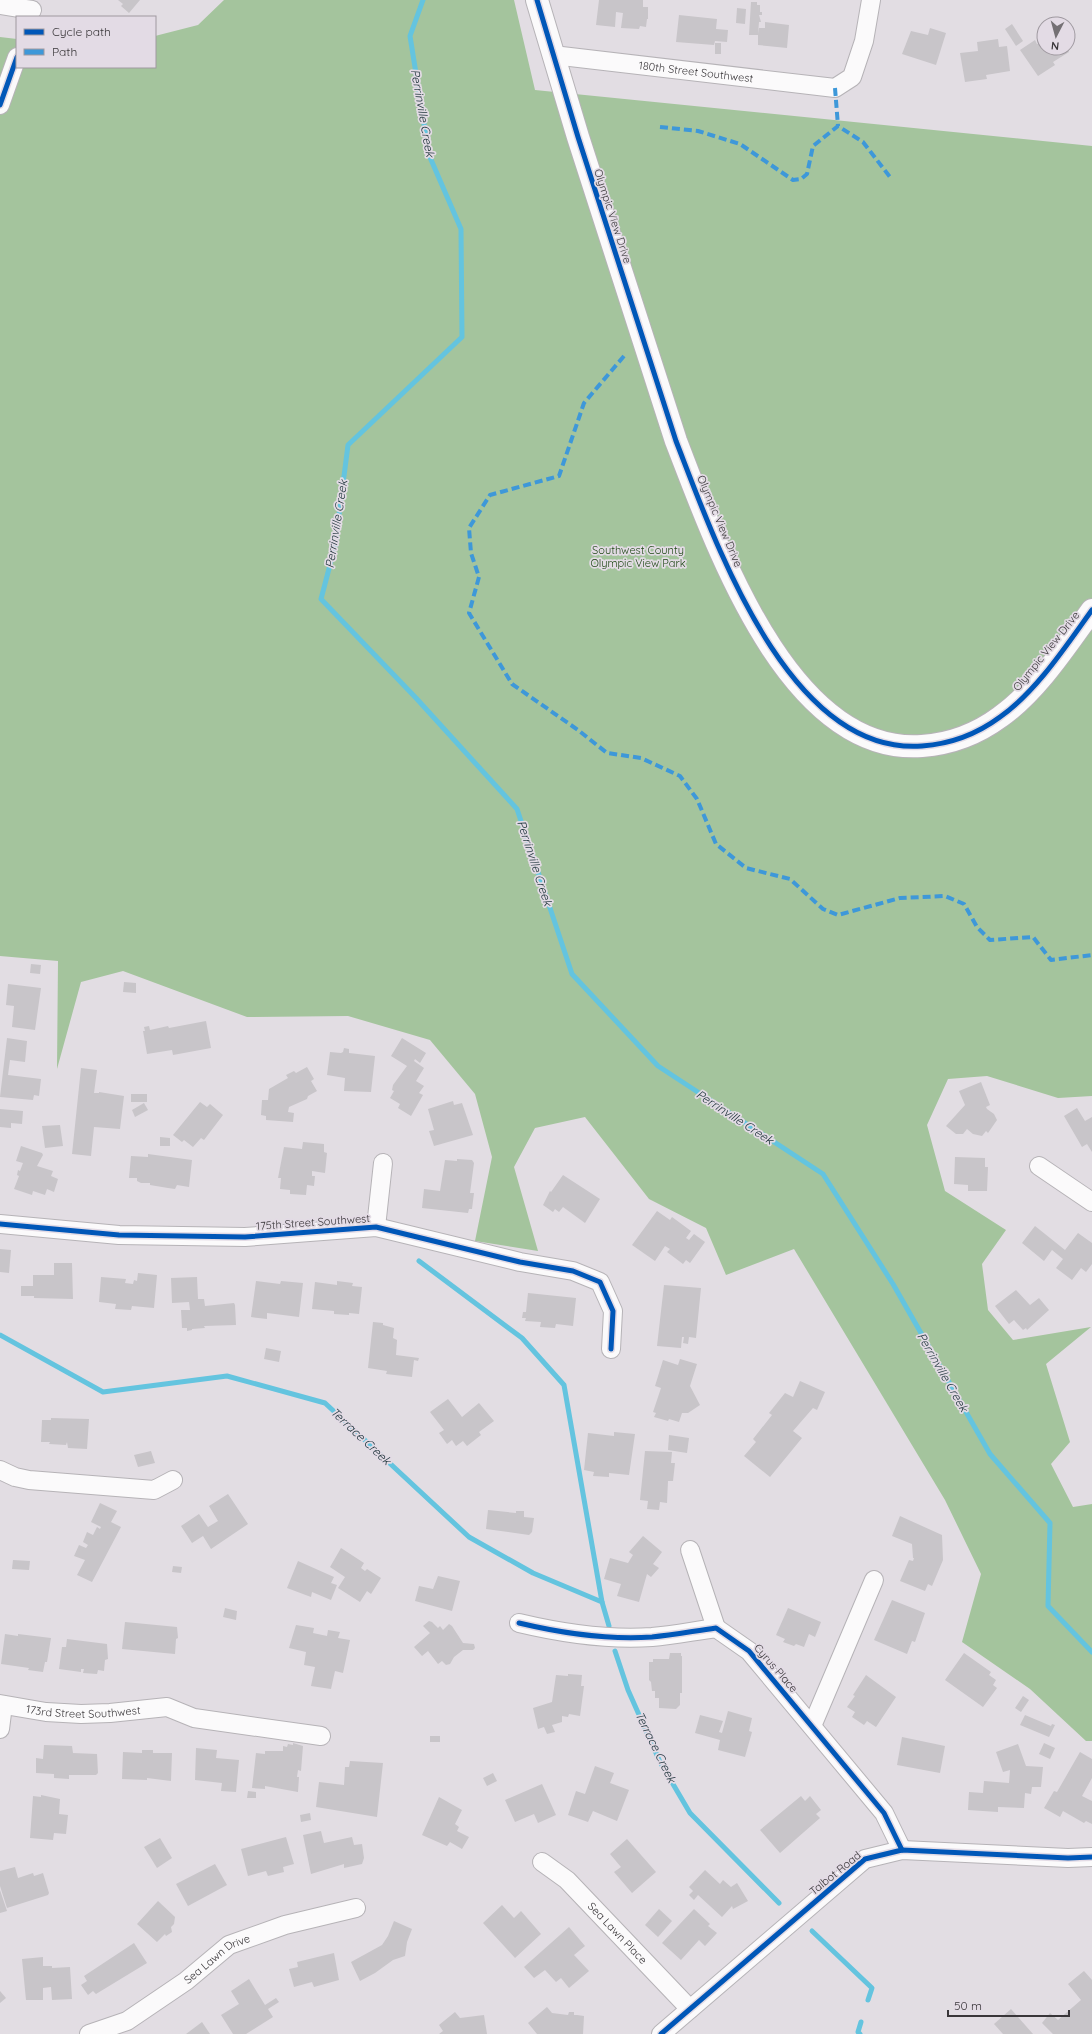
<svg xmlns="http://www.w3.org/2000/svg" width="1092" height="2034" viewBox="0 0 1092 2034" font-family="Quicksand,sans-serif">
<rect width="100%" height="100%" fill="#e2dde3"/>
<path fill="#a4c49d" d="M224,0H514L535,90L1092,146V1096L1058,1098L987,1076L948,1079L927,1125L945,1191L1006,1230L982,1264L988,1310L1013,1340L1091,1327L1046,1364L1070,1442L1051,1464L1073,1507L1092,1504V1741H1086L1030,1689L962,1642L981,1574L945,1500L794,1249L726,1275L706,1228L649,1199L585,1117L535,1128L514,1167L538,1251L475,1241L492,1157L475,1094L430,1040L348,1016L247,1017L123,971L81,982L57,1069L58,961L0,956V37L17,39V67H155V36L198,25Z"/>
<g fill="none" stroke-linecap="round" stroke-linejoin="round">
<g stroke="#64c4df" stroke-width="5">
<path d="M423,0L410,36L429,155L461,229L462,337L348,445L335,546L321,599L416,698L517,809L572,974L658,1066L823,1174L893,1284L990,1454L1050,1523L1048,1606L1092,1652"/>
<path d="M419,1261L522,1338L564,1385L602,1602"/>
<path d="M0,1335L103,1392L227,1376L325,1403L469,1537L533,1573L602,1602L609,1626"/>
<path d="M615,1651L628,1690L660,1762L690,1813L779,1903"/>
<path d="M812,1931L872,1988L868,2000"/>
<path d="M860,2034L858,2032L861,2022"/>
</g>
</g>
<g fill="#c8c5c9">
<path d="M118,0H140L129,13L121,6L123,4Z"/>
<path d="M599,0H643V7H648V19H647L646,27L640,26L639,29L621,28L623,13L616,12L615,27L596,25Z"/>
<path d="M751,2H757V5H760V12H762V15H759L761,22H759L758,34L759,28H765V22L789,25L787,48L758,45V35H749Z"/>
<path d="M737,8L746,9L745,24L736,23Z"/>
<path d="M679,15L717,19L716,29L728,30L727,42L715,41L714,45L676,42Z"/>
<path d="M1012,24L1023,41L1016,46L1005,29Z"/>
<path d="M930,28L946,33L936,65L902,54L911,31L928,35Z"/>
<path d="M998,39L999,47L1007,46L1010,71L986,75L987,79L965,82L960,53L978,51L977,42Z"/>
<path d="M1035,40L1037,44L1044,41V48H1066L1069,52L1053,62L1055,65L1038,76L1020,50Z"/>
<rect x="715" y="43" width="6" height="11"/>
<path d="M31,964L41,965L40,974L30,973Z"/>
<path d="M124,982L136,983V993L123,992Z"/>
<path d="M8,984L41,988L35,1030L12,1027L14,1006L6,1005Z"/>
<path d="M206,1021L211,1048L173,1055L172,1050L147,1054L143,1031H145L144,1027L149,1026L150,1030L168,1026L169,1028Z"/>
<path d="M7,1038L27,1041L25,1062L10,1060L8,1075L41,1079L39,1096L34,1095L33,1100L0,1097Z"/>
<path d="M402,1038L426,1053L420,1063L415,1059L414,1061L424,1068L416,1081L424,1086L419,1093L423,1095L411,1116L398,1108L400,1104L390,1098L394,1091L392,1090L393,1085L407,1066L391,1056Z"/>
<path d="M344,1048L349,1049V1053L375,1056L371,1092L344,1091L345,1078L327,1075L330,1052L341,1053L343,1052Z"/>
<path d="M307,1067L314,1079L311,1081L317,1091L308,1096L307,1099L289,1107L288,1112L294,1113L293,1122L266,1120V1116L261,1115L262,1100H268L269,1089L288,1078L286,1075L294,1071L296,1073Z"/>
<path d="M81,1068L97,1070L94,1093H99V1092L124,1096L120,1129L94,1127L91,1156L72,1154Z"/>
<path d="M981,1082L990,1105L986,1107L987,1109L994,1114L997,1120L988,1133L986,1131L982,1136L973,1134L967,1129L963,1134H956L946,1126L965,1105L959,1091Z"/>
<rect x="131" y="1094" width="16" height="8"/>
<path d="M453,1101L454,1105L462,1103L473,1135L434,1146L429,1131L434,1130L428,1109Z"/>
<path d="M200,1102L207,1107L210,1104L223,1115L204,1140L201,1138L193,1147L184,1140L182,1142L173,1135Z"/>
<path d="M144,1103L148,1110L135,1117L132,1110Z"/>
<path d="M1077,1108L1085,1121L1092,1117V1152L1087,1144L1082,1147L1064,1116Z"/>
<path d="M0,1109L23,1111L22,1124L11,1123V1128L0,1127Z"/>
<path d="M60,1125L63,1146L45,1148L42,1126Z"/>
<path d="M160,1137L170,1138V1146H160Z"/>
<path d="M303,1142L324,1144V1152L327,1153L325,1173L312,1171V1176H315L314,1186L307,1185L306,1195L290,1194V1190L280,1189L281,1178H278L284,1147L302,1149Z"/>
<path d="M21,1146L42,1153L43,1155L37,1166L53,1171L51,1176L58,1179L54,1192L47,1189L45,1195L33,1191L32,1195L14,1189L19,1176L17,1175L18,1170L20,1171L23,1163L16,1161Z"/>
<path d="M148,1154L192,1160L189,1187L177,1185L175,1189L168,1188L150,1185V1183H141L137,1181V1178H129L131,1156L148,1157Z"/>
<path d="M955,1157L985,1158V1167H988L987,1191H968V1185L954,1184Z"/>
<path d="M457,1159L472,1160L474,1163L470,1193H474L472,1209H469L468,1213L422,1208L424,1189L440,1191L445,1160L457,1161Z"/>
<path d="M563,1175L600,1199L585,1223L563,1207L559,1212L555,1209L553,1212L543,1205L550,1191L551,1192Z"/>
<path d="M657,1211L670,1220L672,1217L691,1231L686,1238L689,1240L694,1234L705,1242L690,1263L686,1260L683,1264L667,1252L670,1249L665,1246L655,1261L632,1245Z"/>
<path d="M1035,1226L1065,1250L1078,1233L1092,1243V1264L1086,1272L1081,1268L1072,1280L1056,1268L1063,1259L1052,1250L1044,1261L1022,1243Z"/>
<path d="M0,1249L11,1250L9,1273L0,1272Z"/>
<path d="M54,1263H72L73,1299L34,1298V1296H21V1286H33V1275H54Z"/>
<path d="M138,1273L157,1275L154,1308L132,1306L131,1310L115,1309L116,1304L99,1302L101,1277L126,1279L125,1283L133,1284L134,1280L137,1281Z"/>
<path d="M197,1277L198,1299H204L205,1306L234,1303L235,1305L236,1325L204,1326L205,1328L192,1329V1330L187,1331V1328H182L181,1310H190L189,1302L172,1303L171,1278Z"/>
<path d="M256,1281L280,1284L281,1281L303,1283L299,1317L267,1313V1319L251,1317Z"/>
<path d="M337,1281L353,1283L352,1286L362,1287L359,1314L349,1313V1315L334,1314V1311L312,1309L315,1282L337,1285Z"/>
<path d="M664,1285L701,1288L696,1338L689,1337L688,1344L683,1343L684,1337H682L681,1348L657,1346Z"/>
<path d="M1016,1290L1030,1305L1039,1298L1049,1310L1027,1330L1026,1328L1023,1330L1014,1320L1009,1324L995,1306Z"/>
<path d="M528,1293L576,1298L573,1326L556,1324L555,1328L540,1327L541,1322L525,1321L526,1318H522L523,1312H526Z"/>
<path d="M373,1322L383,1323V1325L394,1328L393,1338L397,1340L396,1355L419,1358L418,1361L414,1360L412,1377L386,1374L387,1371L368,1368Z"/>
<path d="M266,1348L281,1351L279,1362L264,1359Z"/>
<path d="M680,1359L697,1364L690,1386L700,1405L688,1413H682L679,1422L669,1419L668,1421L654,1417L656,1413L653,1412L661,1388L655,1386L663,1360L678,1365Z"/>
<path d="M800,1381L825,1392L817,1410L813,1408L793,1431L802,1438L770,1477L744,1456L756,1442L753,1439L772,1415L769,1413L785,1393L793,1397Z"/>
<path d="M448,1399L462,1417L479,1403L494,1421L479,1432L481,1435L467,1446L463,1441L456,1446L452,1440L447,1444L439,1433L444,1430L430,1412Z"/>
<path d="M51,1418L89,1419L87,1449L68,1448L67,1442L66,1445L49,1444L50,1442H41L42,1420H51Z"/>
<path d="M614,1432L635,1434L629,1475L609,1473V1477L593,1476L594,1472L584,1470L588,1433L614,1436Z"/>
<path d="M669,1435L689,1438L687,1453L668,1450Z"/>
<path d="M151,1451L155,1463L138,1467L134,1455Z"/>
<path d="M645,1451L672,1452L671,1463H675L673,1481H668L667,1503L660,1502L659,1510L647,1509L648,1501L640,1500Z"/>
<path d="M228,1494L248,1524L211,1549L203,1536L192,1543L181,1526L199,1514L208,1527L218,1521L209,1506Z"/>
<path d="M100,1503L117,1511L111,1522L121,1527L92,1582L77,1575L85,1560L74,1556L79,1545L86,1548L88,1545L83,1542L87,1532L93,1535L97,1527L100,1529L101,1527L91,1522Z"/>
<path d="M488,1510L516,1513V1511H524V1517L534,1518L532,1532L529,1535L486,1529Z"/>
<path d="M900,1516L942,1535L943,1560L932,1586L928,1584L925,1591L900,1581L909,1560L913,1561L914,1558H913L912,1544L892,1536Z"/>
<path d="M643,1536L662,1552L653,1564L659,1568L651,1577L647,1574L639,1602L617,1596L621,1584L604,1579L610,1558L628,1563L633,1555L629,1552Z"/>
<path d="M341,1548L364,1563L361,1568L365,1571L367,1569L381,1578L371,1594L367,1591L360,1602L338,1588L345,1577L330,1567Z"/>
<path d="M13,1560L30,1561L29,1570L12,1569Z"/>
<path d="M298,1561L334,1577L331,1583L337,1585L331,1600L312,1592L311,1597L287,1588Z"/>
<path d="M173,1566L182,1567L181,1573L172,1572Z"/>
<path d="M438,1576L460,1581L452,1611L415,1601L419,1586L433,1589Z"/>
<path d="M892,1600L925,1613L915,1642L912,1641L907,1654L874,1640Z"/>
<path d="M225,1608L237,1611L236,1620L223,1617Z"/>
<path d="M788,1608L821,1622L815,1637L809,1634L804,1647L796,1644L794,1646L783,1642L785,1639L776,1635Z"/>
<path d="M429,1621L432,1622L438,1628L440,1626L443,1630L449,1624L452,1626L463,1643L474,1644L475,1648L473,1650H463L454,1657L450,1664L446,1665L442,1661L438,1664L428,1651L422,1656L414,1647L430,1633L423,1626Z"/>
<path d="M125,1622L177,1627L178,1638L176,1639L175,1654L122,1649Z"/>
<path d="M296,1625L314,1628L313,1633L327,1636L328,1630L340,1632L338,1638L350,1640L343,1673L335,1671L331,1689L311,1686L315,1667L304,1665L306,1652L289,1648Z"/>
<path d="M5,1634L18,1636V1634L51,1638L47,1662H45L43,1672L28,1670L29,1668L1,1664Z"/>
<path d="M67,1639L107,1644L108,1659L105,1660L104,1671L98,1670L97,1674L83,1673L84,1669H81V1672L59,1669L62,1647H66Z"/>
<path d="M670,1653H681V1656H682V1693H680V1705L676,1709L659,1708V1698H655V1691H652L651,1682L649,1680V1662H653V1659H669Z"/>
<path d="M964,1653L991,1672L989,1675L996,1680L993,1685L997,1688L983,1707L945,1680Z"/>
<path d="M568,1674L582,1675L581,1686H584L580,1716L569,1714L568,1717L562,1716V1722L552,1725L555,1732L547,1734L544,1727L538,1729L533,1708L552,1702L556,1675L568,1676Z"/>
<path d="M866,1675L896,1697L876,1727L867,1721L864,1725L852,1717L855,1712L847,1707L855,1696L853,1695Z"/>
<path d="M1023,1696L1029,1700L1021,1712L1015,1708Z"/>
<path d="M728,1711L752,1718L749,1731L752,1732L745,1757L718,1750L720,1740L695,1733L700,1715L723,1721L719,1732L722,1733Z"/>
<path d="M1025,1715L1051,1726L1052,1724L1055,1725L1049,1737L1020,1725Z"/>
<rect x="430" y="1736" width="10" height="6"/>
<path d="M902,1737L945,1746L940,1773L897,1765Z"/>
<path d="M293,1743L303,1746L301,1771L298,1770L297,1777H299L298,1792L265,1786V1789L252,1788L256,1753L265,1754V1751H283V1746L287,1747L288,1744L293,1745Z"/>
<path d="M1044,1743L1055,1748L1050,1759L1039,1754Z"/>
<path d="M1018,1744L1026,1766L1043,1767L1041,1787H1032L1031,1794L1025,1793L1024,1808L998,1807V1812L968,1810L969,1792L983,1793L984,1781L1009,1783L1010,1770L1003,1772L996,1752Z"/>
<path d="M44,1745L72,1746L73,1753L97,1754L98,1773L96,1775H69V1779L54,1778V1774L36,1773V1758L43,1759Z"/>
<path d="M196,1748L217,1750L216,1758L239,1760L236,1792L221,1791L222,1783L195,1780Z"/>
<path d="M142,1750H153V1753H172L171,1781L147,1778V1780L122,1779L123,1752L142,1753Z"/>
<path d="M1080,1752L1092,1759V1778L1082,1796L1092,1801V1824L1086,1821L1084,1823L1063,1811L1060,1817L1044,1808L1054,1791L1057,1792Z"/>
<path d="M350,1761L383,1763L377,1817L316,1807L319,1782L344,1785L345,1767H349Z"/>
<path d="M595,1766L614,1773L610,1783L629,1790L617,1821L593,1811L588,1822L568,1815L576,1791L585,1794Z"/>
<path d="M493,1773L497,1781L487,1786L483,1778Z"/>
<path d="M542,1784L556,1815L538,1823L534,1814L515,1822L505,1800Z"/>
<path d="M248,1791L256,1792V1798H247Z"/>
<path d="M41,1795L60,1799L59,1814L68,1815L66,1834L54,1833L53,1840L30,1838L33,1796L41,1797Z"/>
<path d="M801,1796L805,1801L810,1796L821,1810L816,1814L820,1818L780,1853L760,1830Z"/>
<path d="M439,1797L462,1810L455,1824L459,1827L457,1831L469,1837L462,1849L450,1842L447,1846L422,1835Z"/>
<path d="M310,1813L311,1820L301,1822L300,1815Z"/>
<path d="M321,1831L324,1843L352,1837L354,1845L362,1844L364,1858L362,1864L344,1868V1864L311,1874L303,1835Z"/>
<path d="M286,1837L294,1864L283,1867L284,1872L268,1876L266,1871L248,1876L241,1849Z"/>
<path d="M160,1838L172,1858L157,1868L144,1847Z"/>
<path d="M627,1839L656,1872L632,1893L614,1872L621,1867L610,1854Z"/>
<path d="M215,1864L227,1885L188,1906L176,1884Z"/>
<path d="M15,1867L18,1878L33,1873L34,1876L43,1873L49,1893L48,1895L7,1908L0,1886V1871Z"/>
<path d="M705,1870L720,1884L723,1880L731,1887L737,1883L748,1901L733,1909L732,1906L722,1917L698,1895L694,1900L689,1895L693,1891L689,1887Z"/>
<path d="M0,1890L7,1911L0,1913Z"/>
<path d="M158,1901L175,1917L174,1924L171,1927L172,1932L166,1936L165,1934L157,1942L137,1924Z"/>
<path d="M502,1905L514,1918L521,1911L541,1934L515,1958L483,1923Z"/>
<path d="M659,1909L672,1921L658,1937L645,1925Z"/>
<path d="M694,1909L710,1924L708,1926L717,1933L705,1946L699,1940L681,1960L662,1943Z"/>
<path d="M394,1921L412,1929L407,1942L405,1956L393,1960L375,1973L360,1981L351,1962L382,1945L388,1936Z"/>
<path d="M569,1927L585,1946L574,1955L589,1971L569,1988L561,1978L556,1982L545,1970L534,1978L524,1967Z"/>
<path d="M134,1943L147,1963L96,1994L93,1991L88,1995L81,1985L87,1981L84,1976Z"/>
<path d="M334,1953L339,1980L314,1987L312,1982L294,1987L289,1969L298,1967L297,1962Z"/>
<path d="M43,1957V1966H52V1968L70,1967L72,1999L52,2000L51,1987L43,1988V2000H26L22,1959Z"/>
<path d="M1084,1971L1092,1980V2034H1053L1042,2023L1050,2013L1058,2020L1081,2000L1068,1984Z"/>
<path d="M249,1979L265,2005L276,1998L279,2002L268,2009L273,2017L246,2034H233L221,2015L239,2004L231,1991Z"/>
<path d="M0,1991L6,1998L0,2003Z"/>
<path d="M547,2007L552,2013L568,2015L569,2012H574V2015H577L584,2016L583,2034H537L528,2023Z"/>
<path d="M1011,2009L1033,2034H1003L994,2024Z"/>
<path d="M455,2012L460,2018L484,2015L487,2034H439L443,2031L439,2025Z"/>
<path d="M202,2022L210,2034H186Z"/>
</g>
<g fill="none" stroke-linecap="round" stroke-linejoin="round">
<defs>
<g id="minor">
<path d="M0,5L32,10"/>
<path id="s1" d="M553,55L835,88L852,77L864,41L871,0"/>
<path d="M0,105L17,57"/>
<path d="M1039,1166L1092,1202"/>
<path d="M0,1224L119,1235L245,1237L376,1227L520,1262L573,1271L600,1282L613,1311L611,1349"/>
<path d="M376,1227L383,1163"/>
<path d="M0,1470L15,1477L29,1480L154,1490L173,1480"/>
<path d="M690,1550L716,1628"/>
<path d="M519,1623C561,1633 609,1640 652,1637C673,1635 694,1631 716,1628L749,1651L884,1813L902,1850"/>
<path id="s2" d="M0,1704L46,1712L81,1714L110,1713L167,1707L194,1718L321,1736"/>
<path d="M812,1726L874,1580"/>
<path d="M0,1729L3,1705"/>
<path id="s3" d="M542,1862L567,1880L690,2009"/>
<path id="s4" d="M89,2034L127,2021L186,1981L229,1945L285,1925L356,1908"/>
<path d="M661,2034L865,1859L902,1850L1068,1858L1092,1857"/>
</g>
<path id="major" d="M537,0L578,137L676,441C715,541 788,756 922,746C950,744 977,734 1000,717C1036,692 1066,646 1092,610"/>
</defs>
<use href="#minor" stroke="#b6b3b7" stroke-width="20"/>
<use href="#major" stroke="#b6b3b7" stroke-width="24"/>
<use href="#minor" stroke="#fbfafb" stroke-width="18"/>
<use href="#major" stroke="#fbfafb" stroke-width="22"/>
<g stroke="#3e98d9" stroke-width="4" stroke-dasharray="8 4" stroke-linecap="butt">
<path d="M835,88L838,126"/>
<path d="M660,127L698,131L740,144L793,180L801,179L807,174L813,146L838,126L863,142L890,177"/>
<path d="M624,356L584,403L559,476L490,495L469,528L471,553L479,577L469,613L512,684L578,730L607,753L641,758L680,776L697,799L716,844L746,868L790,879L823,909L838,915L900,898L945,896L964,904L977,927L990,940L1033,937L1051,960L1092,955"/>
</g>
<defs>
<g id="cycleway">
<path d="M537,0L578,137L676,441C715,541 788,756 922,746C950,744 977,734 1000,717C1036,692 1066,646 1092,610"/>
<path d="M0,105L17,57"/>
<path d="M0,1224L119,1235L245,1237L376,1227L520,1262L573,1271L600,1282L613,1311L611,1349"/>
<path d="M519,1623C561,1633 609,1640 652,1637C673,1635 694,1631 716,1628L749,1651L884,1813L902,1850"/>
<path d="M661,2034L865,1859L902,1850L1068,1858L1092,1857"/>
</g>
</defs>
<use href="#cycleway" stroke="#e3dbe5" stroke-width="8"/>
<use href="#cycleway" stroke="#0057b8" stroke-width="5"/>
</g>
<g text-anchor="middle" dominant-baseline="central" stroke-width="3.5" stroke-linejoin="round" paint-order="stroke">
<g font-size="11" fill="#393639" stroke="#e3dbe5">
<text stroke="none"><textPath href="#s1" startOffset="144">180th Street Southwest</textPath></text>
<text transform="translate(613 216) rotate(72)">Olympic View Drive</text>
<text transform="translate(720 521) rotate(67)">Olympic View Drive</text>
<text transform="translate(1046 651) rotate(-51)">Olympic View Drive</text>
<text transform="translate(313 1222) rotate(-4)">175th Street Southwest</text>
<text transform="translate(776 1668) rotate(49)">Cyrus Place</text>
<text stroke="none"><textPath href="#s2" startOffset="84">173rd Street Southwest</textPath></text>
<text transform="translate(835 1873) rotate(-39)">Talbot Road</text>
<text stroke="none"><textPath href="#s3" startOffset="104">Sea Lawn Place</textPath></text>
<text stroke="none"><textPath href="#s4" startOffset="150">Sea Lawn Drive</textPath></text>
</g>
<g font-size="11" fill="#1f4916" stroke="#e3dbe5">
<text x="638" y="550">Southwest County<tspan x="638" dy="13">Olympic View Park</tspan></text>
</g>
<g font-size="12" font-style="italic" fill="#1c3239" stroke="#e3dbe5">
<text transform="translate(423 113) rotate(80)">Perrinville Creek</text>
<text transform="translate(336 524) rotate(-81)">Perrinville Creek</text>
<text transform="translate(535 863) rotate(72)">Perrinville Creek</text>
<text transform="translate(735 1117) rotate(33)">Perrinville Creek</text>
<text transform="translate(943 1372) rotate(60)">Perrinville Creek</text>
<text transform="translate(361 1436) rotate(43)">Terrace Creek</text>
<text transform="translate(656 1747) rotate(64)">Terrace Creek</text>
</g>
</g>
<rect x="16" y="16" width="140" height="52" fill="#e3dbe5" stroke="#9f99a0"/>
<rect x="24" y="29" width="20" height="6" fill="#0057b8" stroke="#9f99a0"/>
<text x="52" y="36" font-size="12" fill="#393639">Cycle path</text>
<rect x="24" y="49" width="20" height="6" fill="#3e98d9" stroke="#9f99a0"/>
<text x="52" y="56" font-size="12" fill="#393639">Path</text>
<g transform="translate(1056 36) rotate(186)"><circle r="19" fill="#e3dbe5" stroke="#9f99a0"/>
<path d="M0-3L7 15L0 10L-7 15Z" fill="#747074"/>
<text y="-6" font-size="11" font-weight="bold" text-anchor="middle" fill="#393639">N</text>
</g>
<path d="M948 2010v6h121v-6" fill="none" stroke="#393639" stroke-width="2"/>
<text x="954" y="2010" font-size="12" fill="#393639" stroke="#e3dbe5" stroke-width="3" paint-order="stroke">50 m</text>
</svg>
